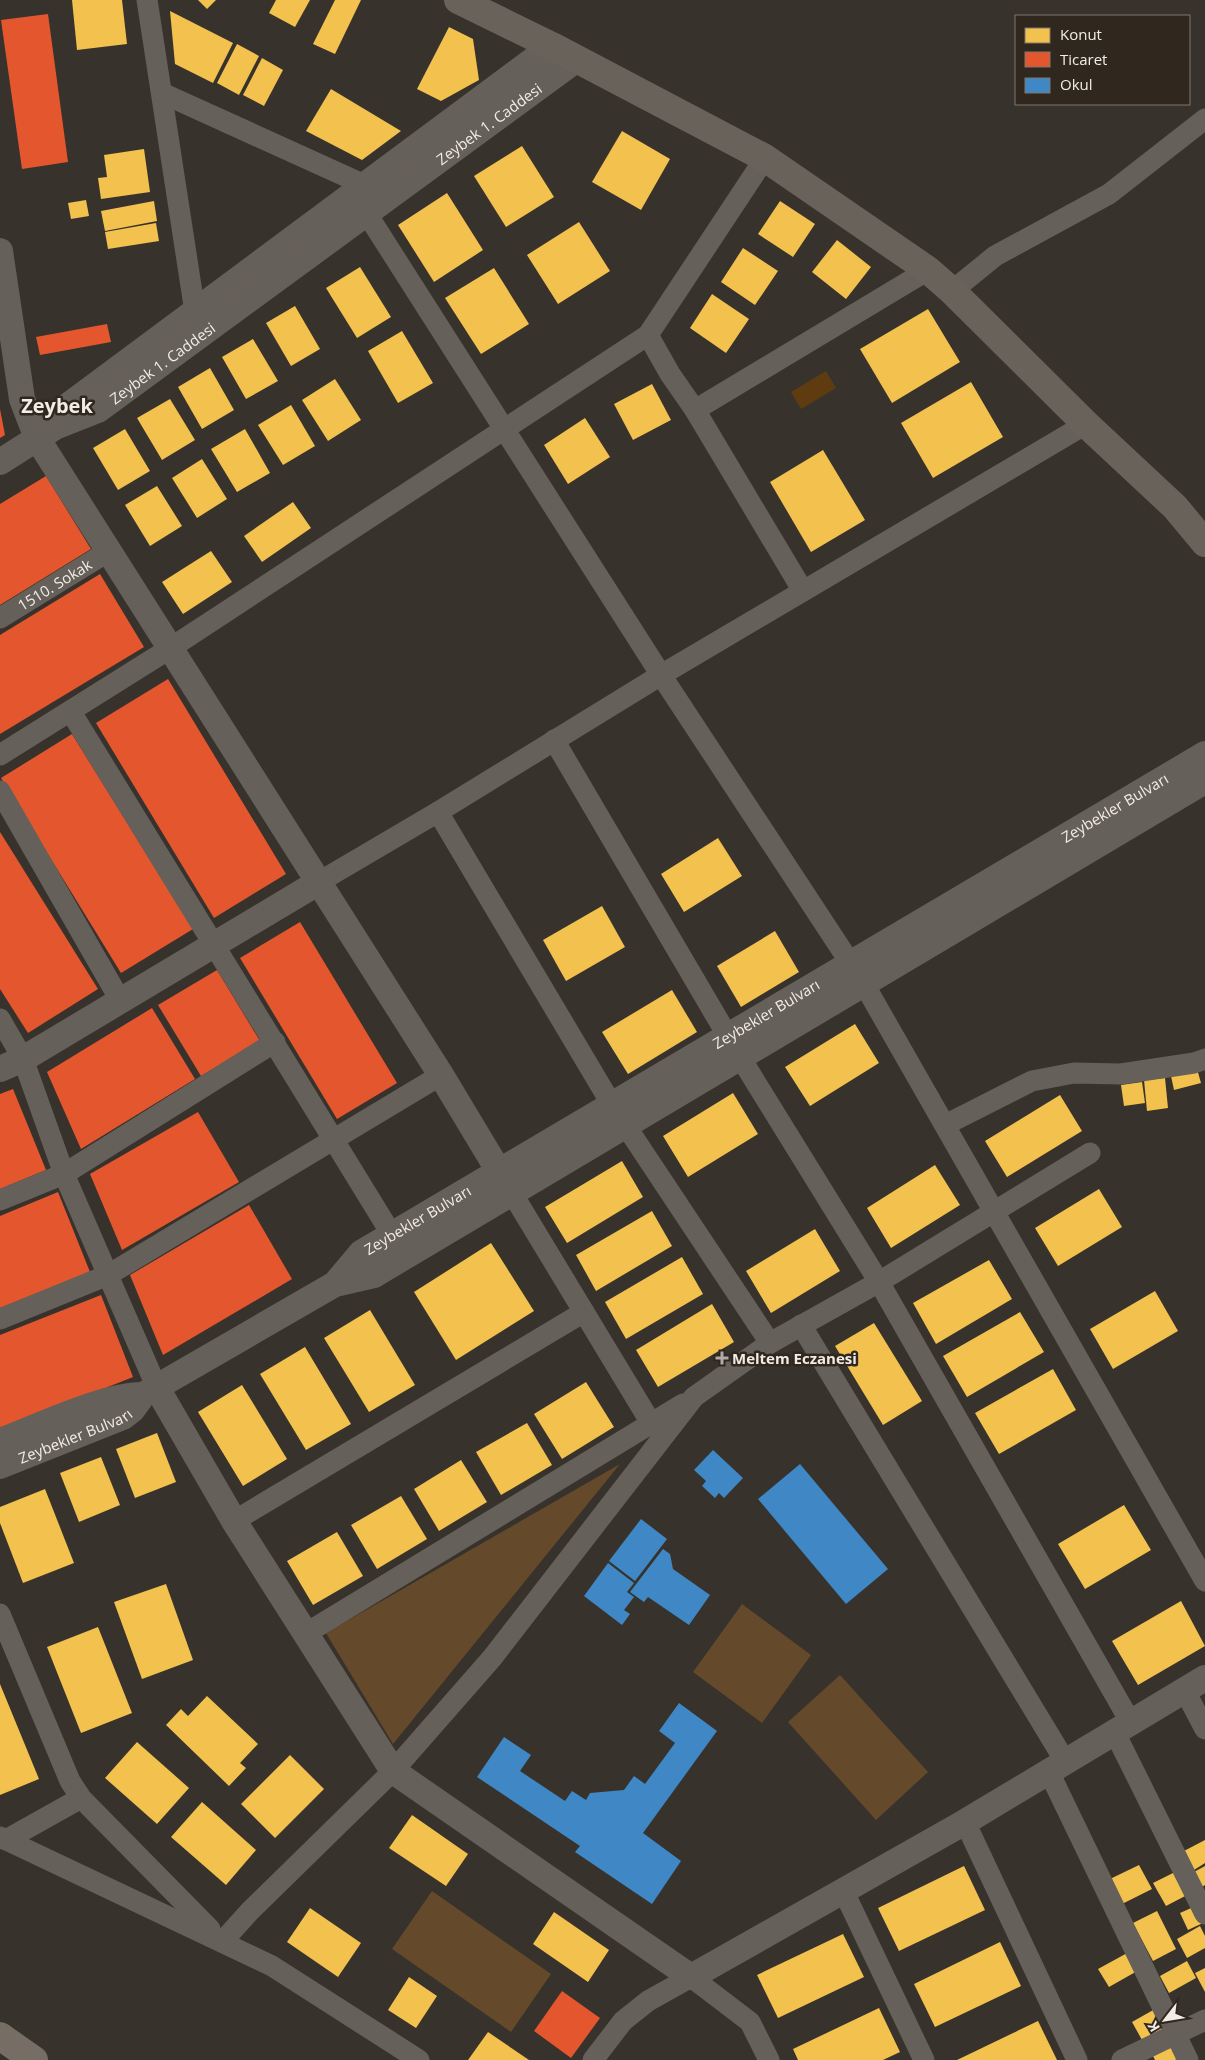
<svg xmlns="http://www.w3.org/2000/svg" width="1205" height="2060" viewBox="0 0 1205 2060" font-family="'Open Sans',sans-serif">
<rect width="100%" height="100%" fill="#37322c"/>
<g fill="#64492b">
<path d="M620,1464L393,1744L326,1633Z"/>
<path d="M742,1604L811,1655L762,1723L693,1672Z"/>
<path d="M840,1675L928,1772L876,1820L788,1722Z"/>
<path d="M432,1891L551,1974L511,2032L392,1949Z"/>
</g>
<path fill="#5e3c10" d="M826,371L836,388L801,409L791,392Z"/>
<g fill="#f2c14e">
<path d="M72,0H122L127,44L77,50Z"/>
<path d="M198,0H216L207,9Z"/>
<path d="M276,0H310L295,27L269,13Z"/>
<path d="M335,0H361L335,54L313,44Z"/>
<path d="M170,11L233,43L213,83L175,64Z"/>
<path d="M449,27L473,39L479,80L441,101L417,89Z"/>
<path d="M237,44L259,56L239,95L217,83Z"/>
<path d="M262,58L283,70L264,106L243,95Z"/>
<path d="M331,89L401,131L362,160L306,131Z"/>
<path d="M622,131L670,159L641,210L592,182Z"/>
<path d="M522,146L554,197L506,227L474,176Z"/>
<path d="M144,149L150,192L101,199L98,178L107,177L104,155Z"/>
<path d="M447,193L483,250L434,282L398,225Z"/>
<path d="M86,200L89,216L71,219L68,203Z"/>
<path d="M154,201L157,221L105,231L101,211Z"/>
<path d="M780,201L815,224L793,257L758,234Z"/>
<path d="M579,222L610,271L558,304L527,255Z"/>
<path d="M156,223L159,241L108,249L105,232Z"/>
<path d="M837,240L871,267L846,299L812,272Z"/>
<path d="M743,248L778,271L755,305L721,282Z"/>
<path d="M360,267L391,317L357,338L326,288Z"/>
<path d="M494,268L529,324L481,354L445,298Z"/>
<path d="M712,294L749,319L726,353L690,328Z"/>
<path d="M295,306L320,349L291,366L266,323Z"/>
<path d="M928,309L960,362L892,403L860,349Z"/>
<path d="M402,331L433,383L398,403L368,351Z"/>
<path d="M253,339L278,381L246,399L222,357Z"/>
<path d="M210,368L234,410L202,429L178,387Z"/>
<path d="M335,379L361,420L328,441L302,400Z"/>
<path d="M971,382L1003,437L933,478L901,423Z"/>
<path d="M652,384L671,420L633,440L614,404Z"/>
<path d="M170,399L195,440L162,460L137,418Z"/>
<path d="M291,405L315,446L283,465L258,425Z"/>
<path d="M585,418L610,457L568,484L544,445Z"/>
<path d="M125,429L150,471L118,490L93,448Z"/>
<path d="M245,429L270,473L237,492L211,449Z"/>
<path d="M823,450L865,520L811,552L770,482Z"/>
<path d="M202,459L227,499L197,518L172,478Z"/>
<path d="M157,486L182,526L150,546L125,505Z"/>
<path d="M293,502L311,528L262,562L244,536Z"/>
<path d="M211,551L232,582L183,614L162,582Z"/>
<path d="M718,838L742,876L684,912L661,874Z"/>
<path d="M602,906L625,947L566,981L543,940Z"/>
<path d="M775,931L799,972L741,1007L717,966Z"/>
<path d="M672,990L697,1032L628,1074L602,1032Z"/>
<path d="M855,1024L879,1063L810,1106L785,1067Z"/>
<path d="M1197,1069L1201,1083L1174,1090L1171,1076Z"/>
<path d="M1165,1078L1168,1108L1147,1111L1144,1080Z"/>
<path d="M1142,1082L1145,1103L1124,1106L1121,1085Z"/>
<path d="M733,1093L758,1134L688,1177L663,1136Z"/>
<path d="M1060,1095L1082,1131L1007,1177L985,1141Z"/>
<path d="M622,1161L643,1197L567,1243L545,1207Z"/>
<path d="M935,1165L960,1205L891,1248L867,1208Z"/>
<path d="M1099,1189L1122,1227L1058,1266L1035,1228Z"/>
<path d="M652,1211L672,1246L596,1291L576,1255Z"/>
<path d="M815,1229L840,1271L771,1313L746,1271Z"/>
<path d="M491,1243L534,1311L456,1360L414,1292Z"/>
<path d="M682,1257L703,1294L626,1339L605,1302Z"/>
<path d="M989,1260L1012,1299L936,1344L913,1303Z"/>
<path d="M1155,1291L1178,1331L1113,1369L1090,1329Z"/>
<path d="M712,1304L734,1342L658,1387L636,1350Z"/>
<path d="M370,1310L415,1385L369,1412L324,1338Z"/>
<path d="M1020,1312L1044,1352L967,1397L943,1356Z"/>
<path d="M874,1323L922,1401L883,1425L835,1346Z"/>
<path d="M305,1347L351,1424L306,1450L260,1374Z"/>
<path d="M1053,1369L1076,1410L999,1454L975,1413Z"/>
<path d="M586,1382L614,1427L562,1459L534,1414Z"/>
<path d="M242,1385L287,1459L243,1486L198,1412Z"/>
<path d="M527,1423L552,1465L501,1495L476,1452Z"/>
<path d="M157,1433L176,1482L135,1498L116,1449Z"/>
<path d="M101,1457L120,1505L79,1522L60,1473Z"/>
<path d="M461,1460L487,1502L439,1531L414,1489Z"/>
<path d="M45,1489L74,1563L23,1583L0,1523V1507Z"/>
<path d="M401,1496L427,1539L377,1569L351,1525Z"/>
<path d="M1124,1505L1151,1550L1085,1589L1058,1544Z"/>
<path d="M337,1532L363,1576L313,1605L287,1561Z"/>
<path d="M166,1584L193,1660L142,1679L114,1602Z"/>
<path d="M1181,1601L1205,1646L1138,1685L1112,1641Z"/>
<path d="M98,1627L132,1713L81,1733L47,1647Z"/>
<path d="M0,1684L39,1779L0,1795Z"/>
<path d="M207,1696L258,1744L240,1763L246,1768L229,1786L166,1725L181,1709L188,1716Z"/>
<path d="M137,1742L189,1788L157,1824L105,1778Z"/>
<path d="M290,1755L324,1789L275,1838L241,1804Z"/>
<path d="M202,1802L256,1850L226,1885L171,1837Z"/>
<path d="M412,1815L468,1854L446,1886L389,1848Z"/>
<path d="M1205,1840V1863L1194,1870L1184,1851Z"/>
<path d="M1139,1865L1152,1889L1122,1904L1110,1879Z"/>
<path d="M964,1866L985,1910L899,1951L878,1908Z"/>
<path d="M1205,1866V1885L1202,1887L1194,1872Z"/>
<path d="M1177,1871L1189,1894L1166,1906L1153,1883Z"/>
<path d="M1198,1905L1205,1922L1188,1930L1180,1913Z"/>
<path d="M310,1908L361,1943L338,1977L287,1942Z"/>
<path d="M1157,1911L1176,1949L1153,1961L1133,1923Z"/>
<path d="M554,1912L609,1950L588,1982L533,1944Z"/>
<path d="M1200,1926L1205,1936V1948L1187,1958L1177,1939Z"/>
<path d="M843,1934L864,1977L778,2018L757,1975Z"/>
<path d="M1000,1942L1021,1986L935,2027L914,1984Z"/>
<path d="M1129,1952L1139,1970L1109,1987L1098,1969Z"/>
<path d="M1187,1961L1196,1978L1169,1993L1160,1976Z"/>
<path d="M1205,1968V1992L1195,1973Z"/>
<path d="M409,1977L437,1996L416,2028L388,2010Z"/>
<path d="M879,2008L900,2052L883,2060H798L793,2049Z"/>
<path d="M1155,2009L1164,2028L1142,2040L1132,2022Z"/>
<path d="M1038,2021L1057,2060H957Z"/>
<path d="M488,2032L529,2060H468Z"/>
<path d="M1174,2041L1181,2057L1175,2060H1155L1151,2052Z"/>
</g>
<g fill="#e4572e">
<path d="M48,14L68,162L22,169L1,20Z"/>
<path d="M107,324L111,342L40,355L36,337Z"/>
<path d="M0,409L5,435L0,438Z"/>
<path d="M46,476L91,549L0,605V504Z"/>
<path d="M100,574L144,647L0,734V635Z"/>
<path d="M168,679L286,874L214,918L96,723Z"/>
<path d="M72,734L193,929L121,973L1,778Z"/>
<path d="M0,832L98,989L28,1033L0,989Z"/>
<path d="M300,922L397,1083L337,1119L240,958Z"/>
<path d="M217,970L260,1041L201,1076L158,1005Z"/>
<path d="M152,1008L195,1079L81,1149L47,1072Z"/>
<path d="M13,1089L46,1170L0,1189V1094Z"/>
<path d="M198,1112L239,1182L122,1250L90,1174Z"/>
<path d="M58,1192L90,1272L0,1308V1216Z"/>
<path d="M249,1205L292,1279L163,1355L130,1275Z"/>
<path d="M101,1295L133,1377L0,1430V1335Z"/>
<path d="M562,1991L600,2018L571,2058L534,2031Z"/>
</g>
<g fill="#3f88c5">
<path d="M713,1450L743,1478L724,1498L719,1493L715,1498L702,1486L706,1481L694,1470Z"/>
<path d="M800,1464L888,1569L846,1604L758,1499Z"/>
<path d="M641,1519L667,1539L635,1581L609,1561Z"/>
<path d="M663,1549L670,1554L673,1569L710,1595L689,1625L648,1597L644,1602L630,1592Z"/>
<path d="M608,1563L634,1583L627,1592L634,1597L624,1610L630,1614L622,1625L584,1596Z"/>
<path d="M679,1703L717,1731L643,1833L681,1861L652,1904L575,1852L580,1846L477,1777L504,1737L531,1755L520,1771L565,1801L572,1791L586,1800L590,1793L624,1790L634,1776L645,1784L675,1743L659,1731Z"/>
</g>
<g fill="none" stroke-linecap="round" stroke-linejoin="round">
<g stroke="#66605a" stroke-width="21">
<path d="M147,0L195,312"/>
<path d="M162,93L367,186"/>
<path d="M367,214L661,675L864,984L1205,1581"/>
<path d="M952,291L995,256L1109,194L1205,119"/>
<path d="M648,335L670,374L695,410L928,270"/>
<path d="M695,410L803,591"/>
<path id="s1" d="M0,618L109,551"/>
<path d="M71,712L392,1235"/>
<path d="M554,740L740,1057L879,1282L1131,1723"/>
<path d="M0,755L169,649L648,335L765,158"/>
<path d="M0,791L120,1000"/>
<path d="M438,812L612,1105L770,1343"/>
<path d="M319,882L438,812L661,675L1086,424"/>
<path d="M0,1019L23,1059L64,1174L157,1388"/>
<path d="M945,1125L1032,1081L1074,1073L1121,1074L1194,1063L1205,1059"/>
<path d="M512,1193L651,1423"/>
<path d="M0,1200L64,1174L275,1042"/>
<path d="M0,1319L108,1275L441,1075"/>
<path d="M801,1325L1065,1761"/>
<path d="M234,1521L584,1312"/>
<path d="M0,1614L70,1781L81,1798L210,1929"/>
<path d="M305,1634L683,1404"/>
<path d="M1185,1691L1205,1729"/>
<path d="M1115,1733L1205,1914"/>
<path d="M1048,1770L1188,2060"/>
<path d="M965,1822L1077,2060"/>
<path d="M0,1837L272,1966L419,2060"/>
<path d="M6,1840L81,1798"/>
<path d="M843,1890L924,2060"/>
<path d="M222,1942L250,1911L393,1771L492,1658L694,1397L770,1343L879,1282L1090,1153"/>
<path d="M593,2060L623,2021L648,2001L691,1977L750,2022L769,2060"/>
<path d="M1122,2060L1205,2020"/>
</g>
<g stroke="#66605a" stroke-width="26">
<path d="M0,251L22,399L37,438L441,1075L512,1193"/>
<path d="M57,423L65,408L552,46"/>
<path id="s2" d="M0,462L55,427L98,410L577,59"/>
<path d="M0,1069L23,1059L319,882"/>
<path id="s3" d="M335,1284L361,1253L1205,754"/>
<path d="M157,1388L234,1521L393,1771L691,1977L965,1822L1205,1678"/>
<path d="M0,1441C37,1427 106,1394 143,1395"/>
<path id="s4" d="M0,1466L123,1417L132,1410L143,1395L335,1284L374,1275L1205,781"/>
</g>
<path stroke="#69625a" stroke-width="28" d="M458,0L552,46L765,158L928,270L952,291L1086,424L1175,507L1205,543"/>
<path stroke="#766e64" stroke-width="28" d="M0,2036L34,2060"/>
</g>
<path fill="#b1aba5" stroke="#30281f" stroke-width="2" d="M719.5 1350.5h5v5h5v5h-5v5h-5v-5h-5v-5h5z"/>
<g text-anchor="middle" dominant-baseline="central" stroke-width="5" stroke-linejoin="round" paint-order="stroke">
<g font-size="15" fill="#f2ece6" stroke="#30281f">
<text stroke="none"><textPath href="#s2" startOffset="596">Zeybek 1. Caddesi</textPath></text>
<text stroke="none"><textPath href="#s2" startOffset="191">Zeybek 1. Caddesi</textPath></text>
<text stroke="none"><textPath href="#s1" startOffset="64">1510. Sokak</textPath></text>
<text stroke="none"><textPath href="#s3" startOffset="916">Zeybekler Bulvarı</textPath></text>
<text stroke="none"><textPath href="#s3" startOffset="511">Zeybekler Bulvarı</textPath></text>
<text stroke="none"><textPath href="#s3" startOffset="106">Zeybekler Bulvarı</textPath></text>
<text stroke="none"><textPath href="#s4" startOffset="81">Zeybekler Bulvarı</textPath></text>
</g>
<g font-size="15" font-weight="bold" fill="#f2ece6" stroke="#30281f" text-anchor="start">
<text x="732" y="1358">Meltem Eczanesi</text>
</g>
<g font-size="20" font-weight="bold" fill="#f2ece6" stroke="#30281f">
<text x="57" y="405">Zeybek</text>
</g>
</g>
<rect x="1015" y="15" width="175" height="90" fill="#30281f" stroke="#7e766f"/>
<rect x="1025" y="28" width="25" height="15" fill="#f2c14e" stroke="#7e766f"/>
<text x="1060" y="40" font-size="15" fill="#f2ece6">Konut</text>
<rect x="1025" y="52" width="25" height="15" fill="#e4572e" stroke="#7e766f"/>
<text x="1060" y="65" font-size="15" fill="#f2ece6">Ticaret</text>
<rect x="1025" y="78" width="25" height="15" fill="#3f88c5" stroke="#7e766f"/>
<text x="1060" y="90" font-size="15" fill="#f2ece6">Okul</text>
<g transform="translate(1165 2020) rotate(239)" stroke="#30281f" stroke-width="4" paint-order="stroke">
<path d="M0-4L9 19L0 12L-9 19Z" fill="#f2ece6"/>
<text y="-8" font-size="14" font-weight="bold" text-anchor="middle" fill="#f2ece6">K</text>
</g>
</svg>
